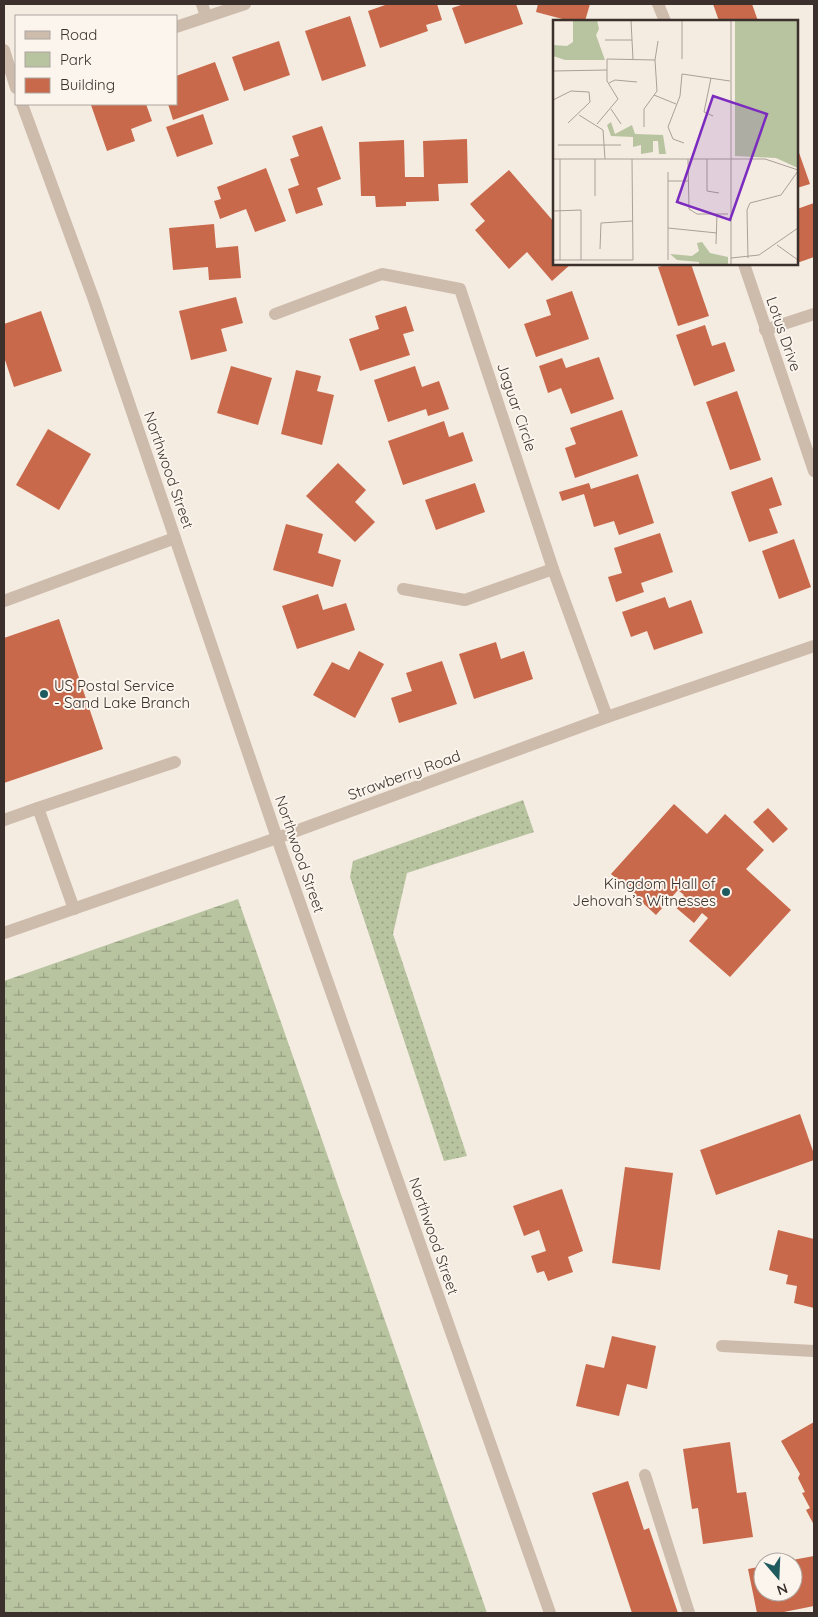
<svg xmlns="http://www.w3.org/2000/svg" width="818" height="1617" viewBox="0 0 818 1617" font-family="Quicksand,sans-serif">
<defs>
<pattern id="green-dots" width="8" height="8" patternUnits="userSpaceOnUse" patternTransform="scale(1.25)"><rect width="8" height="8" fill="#b8c4a0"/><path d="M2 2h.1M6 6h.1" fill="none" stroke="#97a083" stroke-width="1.8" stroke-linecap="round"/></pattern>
<pattern id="wetland-marsh" width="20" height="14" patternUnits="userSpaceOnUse" patternTransform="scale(1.25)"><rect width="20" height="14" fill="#b8c4a0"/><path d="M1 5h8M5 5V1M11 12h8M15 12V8" fill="none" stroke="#97a083"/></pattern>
</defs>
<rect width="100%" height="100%" fill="#f4ebe1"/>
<path fill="url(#green-dots)" d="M523,800L534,832L407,873L393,934L467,1156L444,1161L350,877L353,861Z"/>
<path fill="url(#wetland-marsh)" d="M238,899L487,1613H4V981Z"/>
<g fill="#c8694b">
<path d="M388,4H437L442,20L426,25L428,31L380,48L368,11Z"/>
<path d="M464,4H516L523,24L465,44L452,8Z"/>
<path d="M538,4H590L585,21H570L536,12Z"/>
<path d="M713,4H752L758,21H719Z"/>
<path d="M350,16L366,66L322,81L305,31Z"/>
<path d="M279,41L290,75L244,91L232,57Z"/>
<path d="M215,62L229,100L173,120L168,104H176V76Z"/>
<path d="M95,104H146L152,121L131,129L135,141L107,151L91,105Z"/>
<path d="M203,114L213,144L177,157L166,127Z"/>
<path d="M322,126L341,179L317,188L323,205L296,214L288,189L299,185L290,159L299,156L292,136Z"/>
<path d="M467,139L468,183L438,184L439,201L406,202V206L376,207L375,196H361L359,142L404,140L405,177H424L423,141Z"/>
<path d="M797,147L810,184L797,188Z"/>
<path d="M266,168L286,221L255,232L246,209L220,219L214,201L221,199L217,187Z"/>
<path d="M509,170L554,222V264H571L552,281L527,252L509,269L475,230L485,221L470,204Z"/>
<path d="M814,203V257L797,263V209Z"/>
<path d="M214,224L216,248L238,246L241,278L209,280L208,267L173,270L169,228Z"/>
<path d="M669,264H691L709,316L678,326L658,267Z"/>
<path d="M572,291L589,339L536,357L524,324L551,315L546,300Z"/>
<path d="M236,297L243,323L221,329L227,351L191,360L179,311Z"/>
<path d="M406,306L414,331L403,334L410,355L360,371L349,339L379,329L375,316Z"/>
<path d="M41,311L62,371L14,387L4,357V324Z"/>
<path d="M705,325L712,346L725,342L735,371L694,386L676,335Z"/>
<path d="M599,357L614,399L571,414L561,388L548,393L539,366L562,358L566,368Z"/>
<path d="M231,366L272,378L258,425L217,413Z"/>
<path d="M415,366L422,387L439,381L449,409L428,416L426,409L388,422L374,380Z"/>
<path d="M296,370L321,376L317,391L334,395L322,445L281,434Z"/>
<path d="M737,391L761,460L730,470L706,402Z"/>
<path d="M622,410L638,456L575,478L565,448L576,444L570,428Z"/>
<path d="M444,421L449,437L463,432L473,461L403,485L388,441Z"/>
<path d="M48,429L91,454L59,510L16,485Z"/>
<path d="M338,463L366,490L355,502L375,522L355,542L306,496Z"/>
<path d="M638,474L654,523L619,535L614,521L594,527L584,494L562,501L559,492L589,483L591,489Z"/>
<path d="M772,477L782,505L769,509L778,533L749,542L731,492Z"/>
<path d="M475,483L485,512L436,530L425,500Z"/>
<path d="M286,524L323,534L318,553L341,560L333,587L273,570Z"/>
<path d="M660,533L673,572L641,583L644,592L616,602L608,577L622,573L614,548Z"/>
<path d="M794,539L811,587L779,599L762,551Z"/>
<path d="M318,594L323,610L346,603L355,630L297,649L282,606Z"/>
<path d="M665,597L669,608L691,600L703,633L654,650L647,631L631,637L622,612Z"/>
<path d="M59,619L103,749L4,783V638Z"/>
<path d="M496,642L501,659L524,651L533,679L474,699L459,654Z"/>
<path d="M359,651L384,664L355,718L313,695L332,662L349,670Z"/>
<path d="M442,661L457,704L399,723L391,698L412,691L406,673Z"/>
<path d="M674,804L707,834L725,814L764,850L746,869L791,910L730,977L689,941L708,918L702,913L694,923L674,906L684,895L678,890L656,915L611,874Z"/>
<path d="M768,808L788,829L773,843L753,822Z"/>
<path d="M800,1114L814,1154V1160L716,1195L700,1150Z"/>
<path d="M625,1167L673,1173L660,1270L612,1263Z"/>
<path d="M562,1189L583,1251L568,1257L573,1272L548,1281L544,1271L537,1273L531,1256L546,1251L539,1230L524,1236L513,1206Z"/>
<path d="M778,1230L814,1239V1308L794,1303L797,1286L786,1284L788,1275L769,1270Z"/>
<path d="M612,1336L656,1346L647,1389L627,1384L619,1416L576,1406L586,1364L604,1368Z"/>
<path d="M814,1422V1525L806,1510L810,1508L802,1493L805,1492L798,1478L800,1474L781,1441Z"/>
<path d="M730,1442L737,1493L746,1492L753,1537L703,1544L698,1508L692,1509L683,1449Z"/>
<path d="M628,1481L644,1530L649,1528L678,1613H632L592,1493Z"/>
<path d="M814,1556V1606L779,1613H757L748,1569L763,1566V1592H793V1562L787,1561Z"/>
</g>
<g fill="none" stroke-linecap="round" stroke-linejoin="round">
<g stroke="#cdbbac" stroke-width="12">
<path d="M202,4L206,16"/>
<path d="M658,4L665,21"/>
<path d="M176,27L245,4"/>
<path d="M4,50L16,88"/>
<path d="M22,104L94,300L277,838L550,1613"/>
<path d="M744,264L814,471"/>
<path d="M275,314L382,274L460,289L553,569L607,717"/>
<path d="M765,330L814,314"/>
<path d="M403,589L465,600L553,569"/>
<path d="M4,601L175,538"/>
<path d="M4,820L38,808"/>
<path d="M74,909L38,808L175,762"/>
<path d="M4,933L277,838L607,717L814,646"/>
<path d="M722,1346L814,1351"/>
<path d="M645,1475L689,1613"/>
</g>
</g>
<g fill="#1f5a5e" stroke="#fbf5ee" stroke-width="2">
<circle cx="44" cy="694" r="5"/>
<circle cx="726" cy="892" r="5"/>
</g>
<g text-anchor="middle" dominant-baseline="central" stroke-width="4" stroke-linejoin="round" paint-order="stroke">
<g font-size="15" fill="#3b302b" stroke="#fbf5ee">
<text transform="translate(784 334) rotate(71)">Lotus Drive</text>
<text transform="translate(517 407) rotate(71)">Jaguar Circle</text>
<text transform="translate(169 470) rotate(71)">Northwood Street</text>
<text transform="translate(404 775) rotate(-20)">Strawberry Road</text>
<text transform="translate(300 854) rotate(71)">Northwood Street</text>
<text transform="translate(434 1236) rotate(71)">Northwood Street</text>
</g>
<g font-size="15" fill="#3b302b" stroke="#fbf5ee" text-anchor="start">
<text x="54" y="685">US Postal Service<tspan x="54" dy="17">- Sand Lake Branch</tspan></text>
<text x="716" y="883" text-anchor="end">Kingdom Hall of<tspan x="716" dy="17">Jehovah’s Witnesses</tspan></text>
</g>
</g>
<g transform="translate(553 20)">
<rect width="245" height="245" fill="#f4ebe1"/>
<path d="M20,0H44L46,9L43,15L52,40H12L0,36V25L14,26L20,22ZM58,102L62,114L79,105L82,114L110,115L113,134H106L105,121H100V132L88,134V125L80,127V117L58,116L54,105ZM149,222L157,233L175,237V245H146V242L124,240L117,234L139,236L146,231L144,223Z" fill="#b8c4a0"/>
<path d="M182,0H245V148L223,138L182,136Z" fill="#b8c4a0"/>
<path fill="none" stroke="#aaa098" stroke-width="1" d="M78,0L80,40M129,0V39M52,20H79M0,51L54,50M158,58L151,92L160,96M56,63L62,60L84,62M101,75L123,84M0,80L18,71L36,72L37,82L15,103M58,89L68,104M26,95L50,110L52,139M44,104L65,79L54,61V39L102,40M91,107V89L104,71L102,40L105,21M131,123L120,119L115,107L127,76L129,54L177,61M5,125H68M0,139H212L245,150M42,139V176M135,139L136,189L144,194H175M154,139V171L166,173M115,161H135M0,191L28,190V240M115,208L164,213M163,224L164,194M224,225L245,240M47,229L48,203L79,201M178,238L206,235L245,208M195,238L194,190L197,183L228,175L245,151M0,240H80L79,139M7,240V139M115,240V152M178,245V0"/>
<path fill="#7b2cbf" fill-opacity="0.15" stroke="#7b2cbf" stroke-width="2.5" d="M160,76L214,94L177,200L124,182Z"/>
<rect width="245" height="245" fill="none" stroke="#3b302b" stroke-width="2.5"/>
</g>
<rect width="818" height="1617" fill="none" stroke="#3b302b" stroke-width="10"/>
<rect x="15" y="15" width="162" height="90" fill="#fbf5ee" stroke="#aea6a0"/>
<rect x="25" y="31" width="25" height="8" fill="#cdbbac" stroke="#aea6a0"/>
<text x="60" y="40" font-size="15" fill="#3b302b">Road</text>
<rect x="25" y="52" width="25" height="15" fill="#b8c4a0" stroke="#aea6a0"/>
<text x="60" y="65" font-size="15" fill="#3b302b">Park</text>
<rect x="25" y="78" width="25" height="15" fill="#c8694b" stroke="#aea6a0"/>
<text x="60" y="90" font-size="15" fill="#3b302b">Building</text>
<g transform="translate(778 1577) rotate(161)"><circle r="24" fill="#fbf5ee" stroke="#aea6a0"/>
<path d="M0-4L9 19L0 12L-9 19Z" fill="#1f5a5e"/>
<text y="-8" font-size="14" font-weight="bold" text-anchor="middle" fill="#3b302b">N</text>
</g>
</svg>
